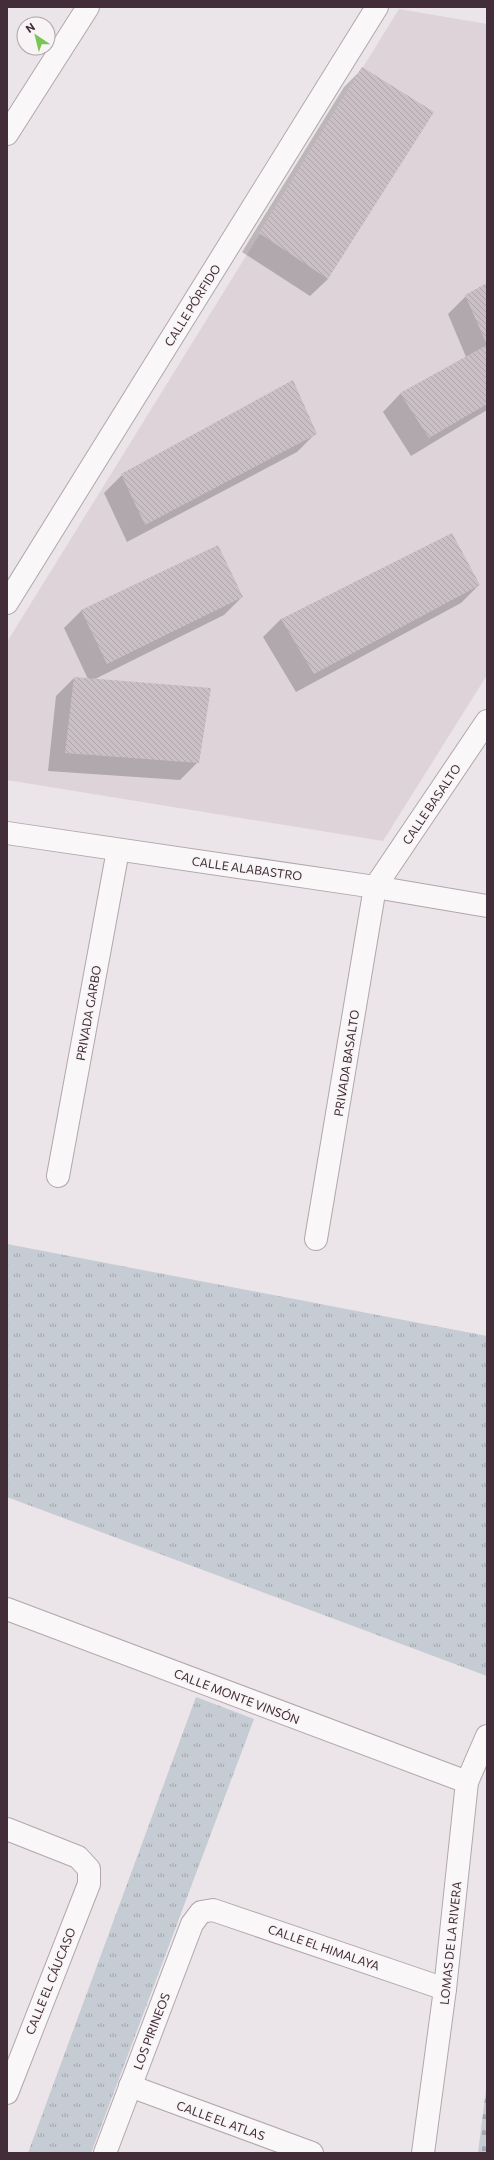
<svg xmlns="http://www.w3.org/2000/svg" width="494" height="2160" viewBox="0 0 494 2160" font-family="Commissioner,sans-serif">
<defs>
<pattern id="grass-tufts" width="24" height="20" patternUnits="userSpaceOnUse"><rect width="24" height="20" fill="#c6ccd4"/><path d="M3 7l-1-3M5 7V3M7 7l1-3M15 17l-1-3M17 17v-4M19 17l1-3" fill="none" stroke="#a2a6ad"/></pattern>
<pattern id="cemetery-stones" width="16" height="16" patternUnits="userSpaceOnUse"><rect width="16" height="16" fill="#c6ccd4"/><path d="M2 7V4a2 2 0 0 1 4 0v3zM10 15v-3a2 2 0 0 1 4 0v3z" fill="#a2a6ad"/></pattern>
<pattern id="building-back-hatch" width="6" height="6" patternUnits="userSpaceOnUse"><rect width="6" height="6" fill="#cabfc5"/><path d="M-1 5l2 2M0 0l6 6M5-1l2 2" fill="none" stroke="#afa4aa"/></pattern>
</defs>
<rect width="100%" height="100%" fill="#ebe4e8"/>
<path fill="#ddd3d8" d="M399,9L487,24V675L383,841L7,780V642Z"/>
<g fill="url(#grass-tufts)">
<path d="M7,1244L487,1336V1676L7,1497Z"/>
<path d="M196,1697L254,1719L91,2153H28Z"/>
</g>
<path fill="url(#cemetery-stones)" d="M487,2082V2153H478Z"/>
<g fill="#0003">
<path d="M362,69L328,279L310,296L242,252L344,87Z"/>
<path d="M487,284V410L411,456L383,412L400,394L466,357L448,314L466,296Z"/>
<path d="M315,434L297,452L127,542L104,493L122,475Z"/>
<path d="M479,585L461,603L296,692L263,637L281,619Z"/>
<path d="M242,597L224,615L93,680L198,762L180,780L48,771L56,696L74,678L88,679L64,628L82,610Z"/>
</g>
<g fill="url(#building-back-hatch)">
<path d="M362,67L434,112L328,279L259,233Z"/>
<path d="M487,283V404L429,438L400,393L487,345L465,295Z"/>
<path d="M293,380L317,434L145,525L121,474Z"/>
<path d="M452,533L480,585L314,674L281,619Z"/>
<path d="M218,545L243,597L107,664L81,610Z"/>
<path d="M74,677L211,688L199,763L65,753Z"/>
</g>
<g fill="none" stroke-linecap="round" stroke-linejoin="round">
<defs>
<g id="street">
<path d="M7,134L88,7"/>
<path d="M7,603L377,7"/>
<path d="M7,833L375,887L487,906"/>
<path d="M58,1176L118,850"/>
<path d="M316,1239L375,887L487,721"/>
<path d="M7,1609L467,1782"/>
<path d="M7,1829L78,1857L89,1869V1884L7,2093"/>
<path d="M130,2086L312,2153"/>
<path d="M105,2153L192,1924L201,1912L213,1910L445,1989"/>
<path d="M423,2153L445,1989L467,1782L487,1736"/>
</g>
</defs>
<use href="#street" stroke="#b2a6ac" stroke-width="24"/>
<use href="#street" stroke="#f9f7f8" stroke-width="22"/>
</g>
<g text-anchor="middle" dominant-baseline="central" stroke-width="3" stroke-linejoin="round" paint-order="stroke">
<g font-size="12" fill="#422d38" stroke="#f8f4f6">
<text transform="translate(192 305) rotate(-58)">CALLE PÓRFIDO</text>
<text transform="translate(431 804) rotate(-56)">CALLE BASALTO</text>
<text transform="translate(247 868) rotate(8)">CALLE ALABASTRO</text>
<text transform="translate(88 1013) rotate(-80)">PRIVADA GARBO</text>
<text transform="translate(346 1063) rotate(-81)">PRIVADA BASALTO</text>
<text transform="translate(237 1696) rotate(21)">CALLE MONTE VINSÓN</text>
<text transform="translate(450 1943) rotate(-84)">LOMAS DE LA RIVERA</text>
<text transform="translate(324 1947) rotate(19)">CALLE EL HIMALAYA</text>
<text transform="translate(50 1981) rotate(-68)">CALLE EL CÁUCASO</text>
<text transform="translate(151 2031) rotate(-69)">LOS PIRINEOS</text>
<text transform="translate(221 2120) rotate(20)">CALLE EL ATLAS</text>
</g>
</g>
<rect width="494" height="2160" fill="none" stroke="#422d38" stroke-width="16"/>
<g transform="translate(36 36) rotate(325)"><circle r="19" fill="#f8f4f6" stroke="#afa4aa"/>
<path d="M0-3L7 15L0 10L-7 15Z" fill="#79c455"/>
<text y="-6" font-size="11" font-weight="bold" text-anchor="middle" fill="#422d38">N</text>
</g>
</svg>
